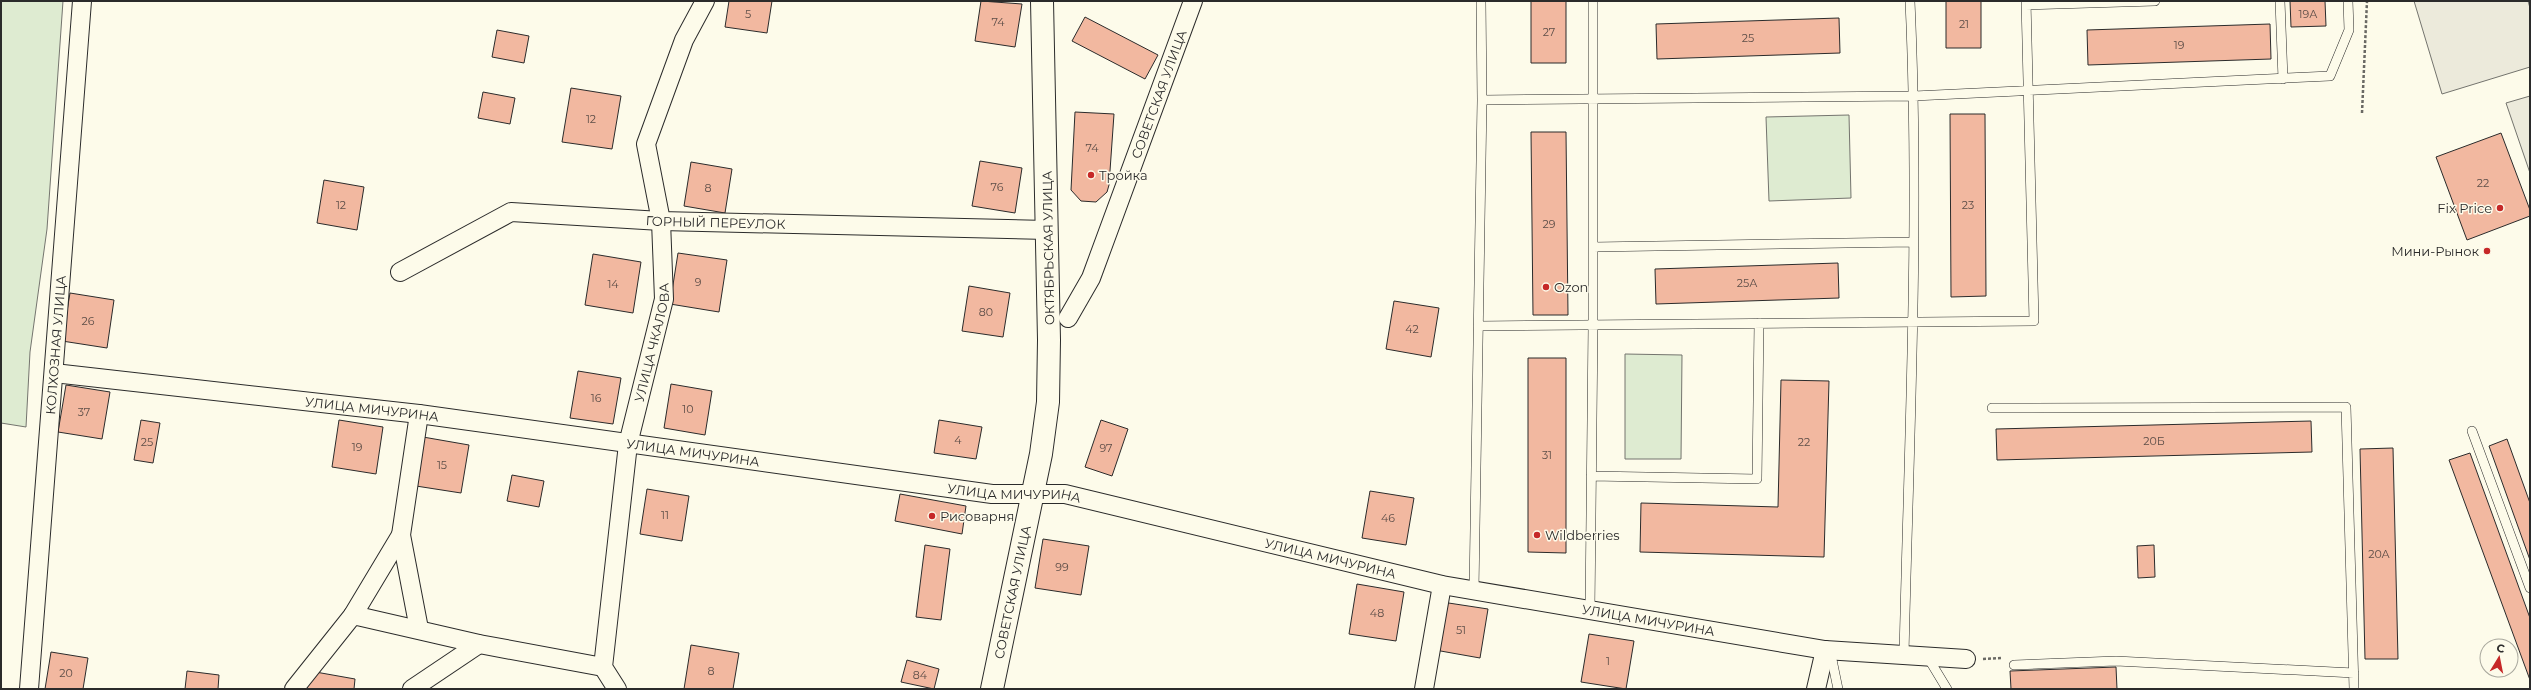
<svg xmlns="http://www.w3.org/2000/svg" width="2531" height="690" viewBox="0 0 2531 690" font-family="Montserrat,sans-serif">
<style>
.green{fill:#deebd1;stroke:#74746e}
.parking{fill:#eceadb;stroke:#74746e}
.building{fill:#f2b8a0;stroke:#2b2b2b}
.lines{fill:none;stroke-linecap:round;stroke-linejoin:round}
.service-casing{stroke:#2b2b2b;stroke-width:10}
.minor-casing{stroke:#2b2b2b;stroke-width:20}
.primary-casing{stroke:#2b2b2b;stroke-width:24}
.path{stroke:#6a6964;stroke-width:2.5;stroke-dasharray:3 2;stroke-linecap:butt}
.service{stroke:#fdfbea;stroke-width:9}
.minor{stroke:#fdfbea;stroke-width:18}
.primary{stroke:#fdfbea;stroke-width:22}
.poi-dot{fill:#c62828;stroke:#fdfbea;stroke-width:1.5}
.labels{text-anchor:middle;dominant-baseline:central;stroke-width:3;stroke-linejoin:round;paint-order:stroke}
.number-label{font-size:11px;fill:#5d4e48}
.street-label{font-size:13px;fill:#2b2b2b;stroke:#fdfbea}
.poi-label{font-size:13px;fill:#2b2b2b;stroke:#fdfbea;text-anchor:start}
</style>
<rect width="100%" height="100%" fill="#fdfbea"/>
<path class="green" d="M 1,1 L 63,1 L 47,229 L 30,352 L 26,427 L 1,423 Z
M 1849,115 L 1851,198 L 1769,201 L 1766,117 Z
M 1625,354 L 1682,355 L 1681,459 L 1625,459 Z"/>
<path class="parking" d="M 2414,1 L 2528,1 L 2530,8 L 2530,67 L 2442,94 Z
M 2530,96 L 2530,173 L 2506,103 Z"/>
<path class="building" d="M 729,1 L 772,1 L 767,33 L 725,27 Z
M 981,1 L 1022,4 L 1015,47 L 975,41 Z
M 1531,1 L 1566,1 L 1566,63 L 1531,63 Z
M 1946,1 L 1981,1 L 1981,48 L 1946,48 Z
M 2290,1 L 2325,1 L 2326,26 L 2291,27 Z
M 1085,17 L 1158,55 L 1145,79 L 1072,41 Z
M 1839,18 L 1840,53 L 1657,59 L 1656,24 Z
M 2270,24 L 2271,59 L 2088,65 L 2087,30 Z
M 497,30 L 529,36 L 524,63 L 492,57 Z
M 571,88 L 621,96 L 612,149 L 562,142 Z
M 483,92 L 515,98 L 510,124 L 478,118 Z
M 1075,112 L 1114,114 L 1109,185 L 1107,192 L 1096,202 L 1081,201 L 1071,190 Z
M 1950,114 L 1985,114 L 1986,296 L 1951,297 Z
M 1531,132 L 1566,132 L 1568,315 L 1533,315 Z
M 2501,133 L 2530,210 L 2530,216 L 2467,240 L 2436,157 Z
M 980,161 L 1022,168 L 1015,213 L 972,206 Z
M 691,162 L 732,169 L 725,213 L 684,206 Z
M 324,180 L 364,187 L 357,230 L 317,223 Z
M 678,253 L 727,260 L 719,312 L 670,304 Z
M 593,254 L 641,262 L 633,313 L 585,305 Z
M 1838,263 L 1839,298 L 1656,304 L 1655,269 Z
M 969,286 L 1010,293 L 1003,337 L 962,331 Z
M 70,293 L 114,300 L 107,348 L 62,341 Z
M 1394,301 L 1439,308 L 1431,357 L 1386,349 Z
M 1528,358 L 1566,358 L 1566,553 L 1528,552 Z
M 578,371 L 621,378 L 613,424 L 570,418 Z
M 1781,380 L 1829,381 L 1824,557 L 1640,552 L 1641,503 L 1778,507 Z
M 671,384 L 712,391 L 705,435 L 664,428 Z
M 66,385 L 110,392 L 102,439 L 58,432 Z
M 141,420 L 160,423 L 153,463 L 134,460 Z
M 339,420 L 383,427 L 376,474 L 332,467 Z
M 939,420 L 982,427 L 976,459 L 934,453 Z
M 1101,420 L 1128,429 L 1112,476 L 1085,467 Z
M 2311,421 L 2312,452 L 1997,460 L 1996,429 Z
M 423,437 L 469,445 L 461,493 L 416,486 Z
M 2507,439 L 2530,503 L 2530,560 L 2489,446 Z
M 2393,448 L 2398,659 L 2365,659 L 2360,449 Z
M 2470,453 L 2530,618 L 2530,680 L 2449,460 Z
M 512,475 L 544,481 L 539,507 L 507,501 Z
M 647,489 L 689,496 L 682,541 L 640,534 Z
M 1370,491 L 1414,498 L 1406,545 L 1362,538 Z
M 900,494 L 966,506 L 962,534 L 895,521 Z
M 1043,539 L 1089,546 L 1081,595 L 1035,588 Z
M 925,545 L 950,549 L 941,620 L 916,617 Z
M 2154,545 L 2155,577 L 2138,578 L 2137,546 Z
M 1357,584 L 1404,592 L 1396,641 L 1349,634 Z
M 1442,602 L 1488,609 L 1480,658 L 1435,650 Z
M 1589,634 L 1634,641 L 1626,689 L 1581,682 Z
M 691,645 L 739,653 L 733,689 L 684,689 Z
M 51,652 L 88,658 L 83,689 L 45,689 Z
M 907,660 L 939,669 L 934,689 L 901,682 Z
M 2116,667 L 2117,689 L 2011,689 L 2010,671 Z
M 187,671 L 219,675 L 218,689 L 185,689 Z
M 310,671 L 355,679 L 354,689 L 307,689 Z"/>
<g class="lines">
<g class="service-casing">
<path id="service" d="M 2280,1 L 2283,79
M 2026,5 L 2155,1
M 1482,100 L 1914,96 L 2330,76 L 2349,30 L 2348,1
M 1593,247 L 1913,242
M 1478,326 L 2034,321 L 2026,1
M 1992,408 L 2346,407 L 2354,689
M 2472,431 L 2530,588
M 1591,476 L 1757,479 L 1759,323
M 1474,590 L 1482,100 L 1481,1
M 1590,610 L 1593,325 L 1593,1
M 1830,650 L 1838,689
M 1904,655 C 1909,437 1920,219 1910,1
M 1927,656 L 1947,689
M 2014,665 L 2116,661 L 2354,673"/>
</g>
<g class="minor-casing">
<g id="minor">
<path id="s1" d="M 400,272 L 511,212 L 661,221 L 1047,230"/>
<path id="s2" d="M 1068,318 L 1091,278 L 1193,1"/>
<path id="s3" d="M 54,373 L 419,414 L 992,494 L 1065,494 L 1442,585 L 1825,650 L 1966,659"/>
<path d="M 353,615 L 401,535"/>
<path d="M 419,629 L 401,535 L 419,414"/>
<path id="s4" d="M 29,689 L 82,1"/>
<path d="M 294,689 L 353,615 L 479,644 L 603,667"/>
<path d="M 412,689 L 479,644"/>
<path id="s5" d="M 617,689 L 603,667 L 628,444 L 664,299 L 661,221 L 646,144 L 684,40 L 705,1"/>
<path d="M 1424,689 L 1442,585"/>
<path d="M 1816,689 L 1825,650"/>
</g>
</g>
<g class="primary-casing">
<g id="primary">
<path id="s6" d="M 992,689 L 1041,454 L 1048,402 L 1049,340 L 1042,1"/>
</g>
</g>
<path class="path" d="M 2362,113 L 2367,1
M 1983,659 L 2002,658"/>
<use href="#service" class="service"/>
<use href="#minor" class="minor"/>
<use href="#primary" class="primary"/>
</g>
<g class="poi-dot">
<circle cx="1091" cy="175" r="4"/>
<circle cx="2500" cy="208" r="4"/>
<circle cx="2487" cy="251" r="4"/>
<circle cx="1546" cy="287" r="4"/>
<circle cx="932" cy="516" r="4"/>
<circle cx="1537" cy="535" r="4"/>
</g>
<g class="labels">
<g class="number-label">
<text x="748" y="14">5</text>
<text x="2308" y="14">19А</text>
<text x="998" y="22">74</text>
<text x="1964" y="24">21</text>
<text x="1549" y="32">27</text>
<text x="1748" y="38">25</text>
<text x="2179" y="45">19</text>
<text x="591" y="119">12</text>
<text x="1092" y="148">74</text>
<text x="2483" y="183">22</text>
<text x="997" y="187">76</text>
<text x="708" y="188">8</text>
<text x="341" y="205">12</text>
<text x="1968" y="205">23</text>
<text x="1549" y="224">29</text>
<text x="698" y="282">9</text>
<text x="1747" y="283">25А</text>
<text x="613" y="284">14</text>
<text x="986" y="312">80</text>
<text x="88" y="321">26</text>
<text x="1412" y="329">42</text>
<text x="596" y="398">16</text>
<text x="688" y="409">10</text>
<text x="84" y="412">37</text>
<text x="958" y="440">4</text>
<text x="2154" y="441">20Б</text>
<text x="147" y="442">25</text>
<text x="1804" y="442">22</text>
<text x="357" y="447">19</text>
<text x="1106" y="448">97</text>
<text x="1547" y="455">31</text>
<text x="442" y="465">15</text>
<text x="665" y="515">11</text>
<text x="1388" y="518">46</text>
<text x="2379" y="554">20А</text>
<text x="1062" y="567">99</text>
<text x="1377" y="613">48</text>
<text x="1461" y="630">51</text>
<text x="1608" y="661">1</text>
<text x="711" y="671">8</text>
<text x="66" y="673">20</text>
<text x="920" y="675">84</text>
</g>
<g class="street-label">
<text stroke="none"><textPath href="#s2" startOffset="242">СОВЕТСКАЯ УЛИЦА</textPath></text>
<text stroke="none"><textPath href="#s1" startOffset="331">ГОРНЫЙ ПЕРЕУЛОК</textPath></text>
<text transform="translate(1048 248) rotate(-91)">ОКТЯБРЬСКАЯ УЛИЦА</text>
<text stroke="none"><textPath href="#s5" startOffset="355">УЛИЦА ЧКАЛОВА</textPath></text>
<text stroke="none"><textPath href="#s4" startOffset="345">КОЛХОЗНАЯ УЛИЦА</textPath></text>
<text stroke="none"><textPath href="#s3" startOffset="320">УЛИЦА МИЧУРИНА</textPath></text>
<text stroke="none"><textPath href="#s3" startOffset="644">УЛИЦА МИЧУРИНА</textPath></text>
<text stroke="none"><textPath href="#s3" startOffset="968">УЛИЦА МИЧУРИНА</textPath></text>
<text stroke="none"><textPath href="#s3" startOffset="1292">УЛИЦА МИЧУРИНА</textPath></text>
<text stroke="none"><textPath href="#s6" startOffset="99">СОВЕТСКАЯ УЛИЦА</textPath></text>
<text stroke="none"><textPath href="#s3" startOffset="1616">УЛИЦА МИЧУРИНА</textPath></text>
</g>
<g class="poi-label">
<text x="1099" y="175">Тройка</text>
<text x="2492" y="208" text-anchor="end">Fix Price</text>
<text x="2479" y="251" text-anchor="end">Мини-Рынок</text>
<text x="1554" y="287">Ozon</text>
<text x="940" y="516">Рисоварня</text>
<text x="1545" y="535">Wildberries</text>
</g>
</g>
<rect width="2531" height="690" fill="none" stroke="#2b2b2b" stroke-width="4"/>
<g transform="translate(2499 658) rotate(10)"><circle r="19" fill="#fdfbea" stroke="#a9a89e"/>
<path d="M0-3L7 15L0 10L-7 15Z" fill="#c62828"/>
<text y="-6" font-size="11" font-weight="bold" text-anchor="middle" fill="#2b2b2b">С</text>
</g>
</svg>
